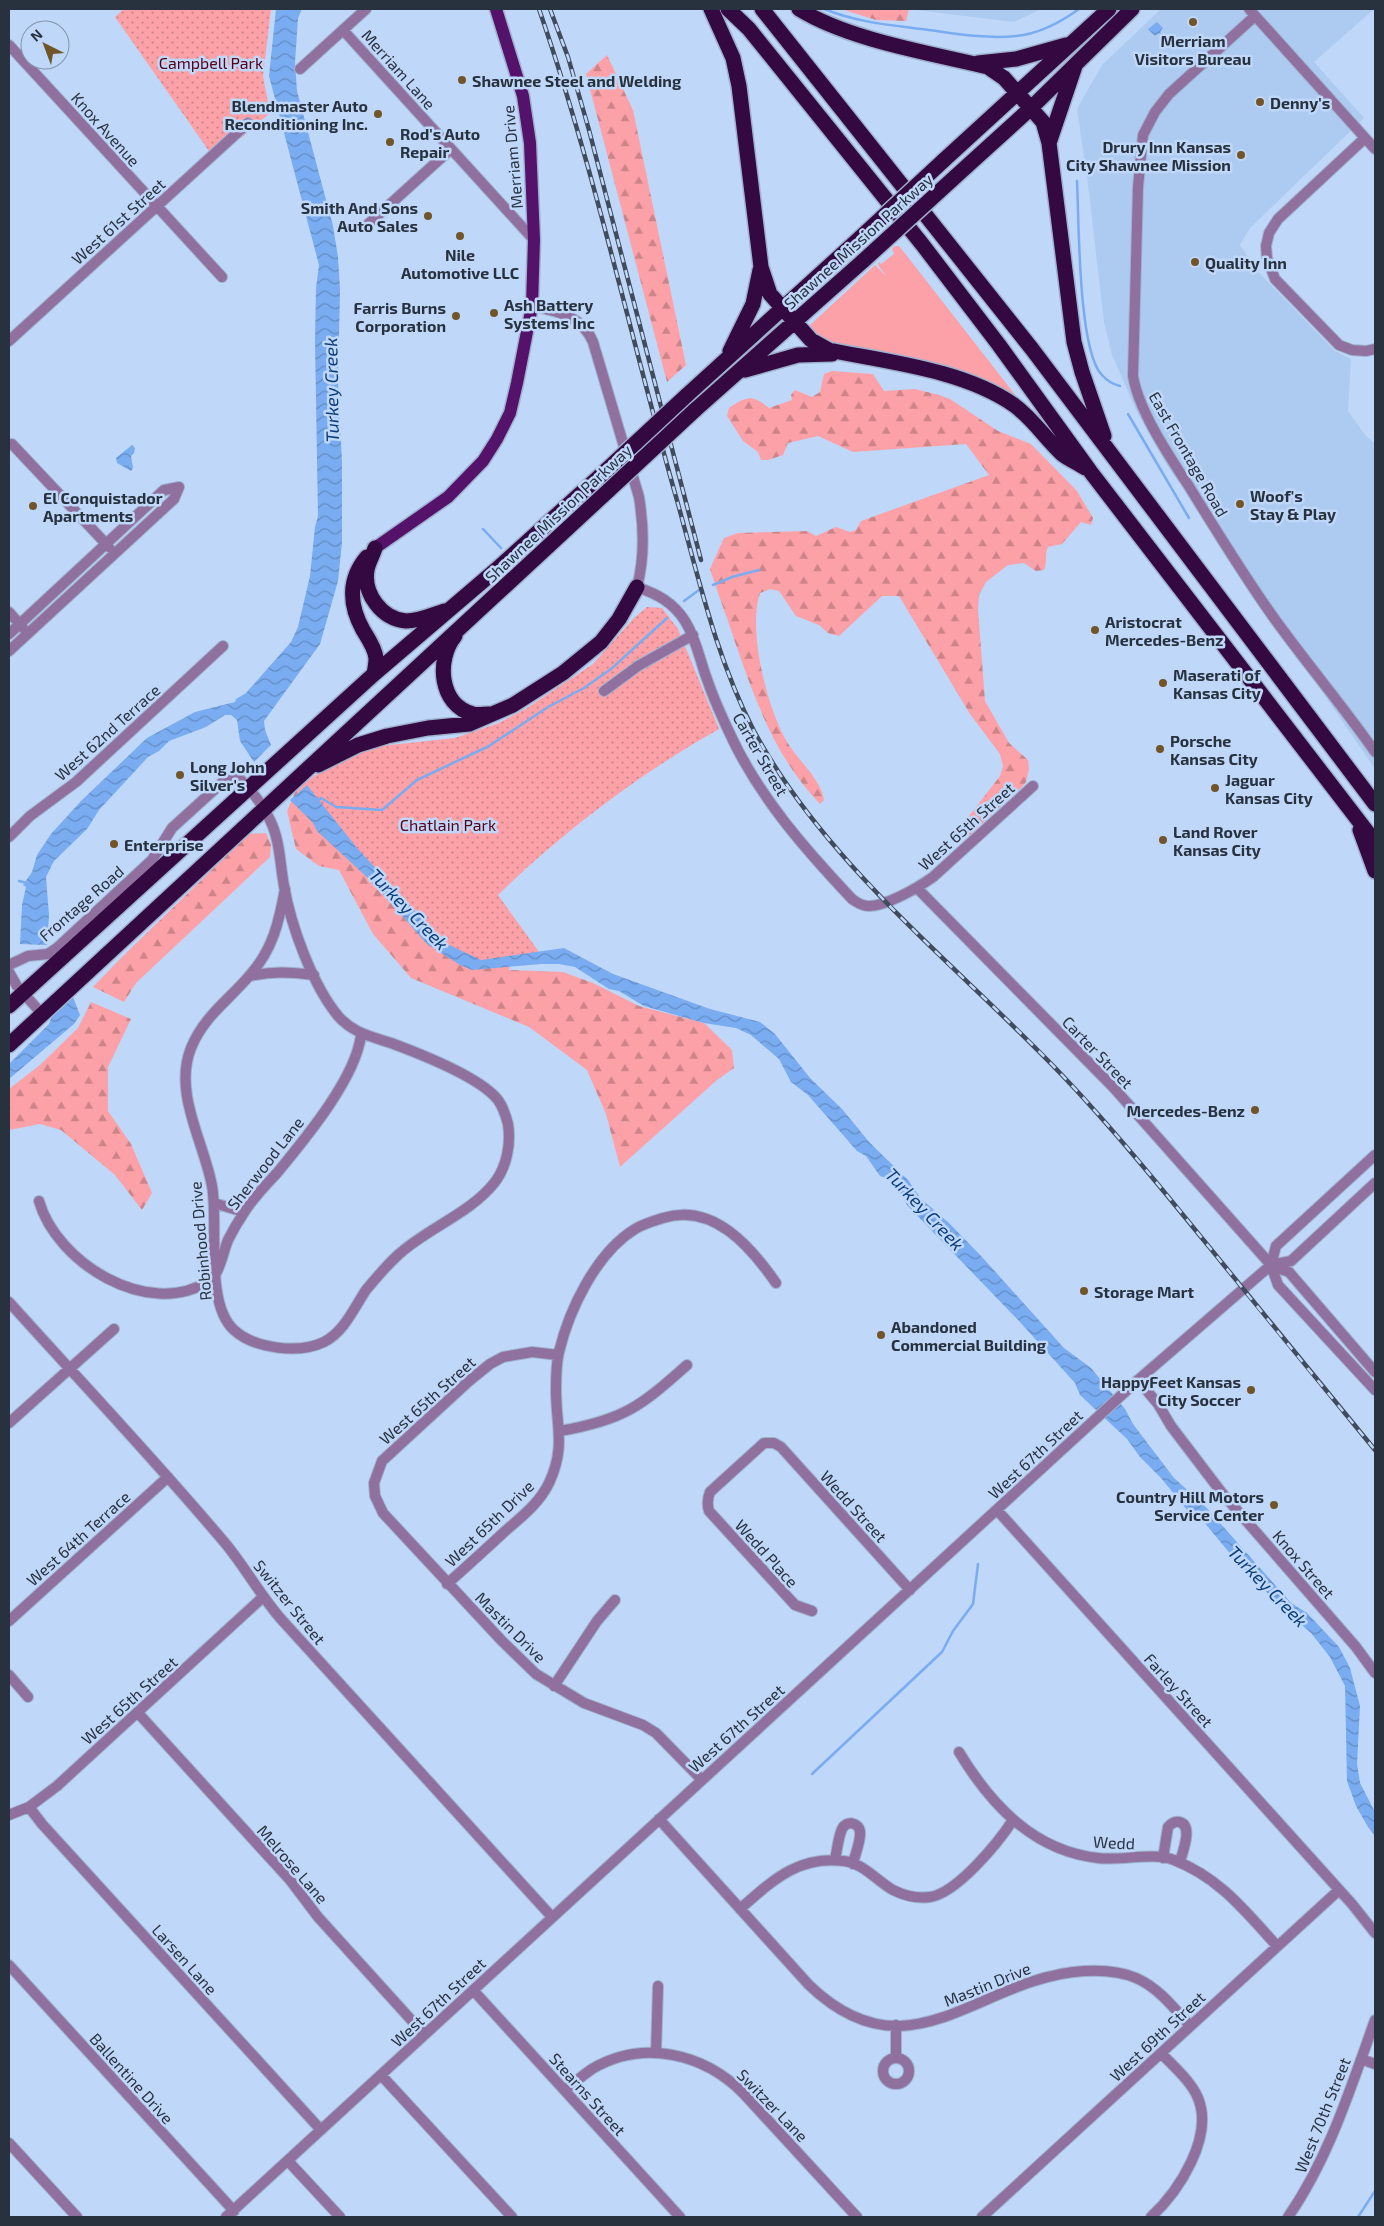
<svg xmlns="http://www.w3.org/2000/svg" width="1384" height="2226" viewBox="0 0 1384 2226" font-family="'Exo 2',sans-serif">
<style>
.built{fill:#adcaf0}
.grass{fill:#fca1a7}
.forest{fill:url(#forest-firs)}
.park{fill:url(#park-dots)}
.water{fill:url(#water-waves)}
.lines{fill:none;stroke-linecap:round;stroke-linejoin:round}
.stream{stroke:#79acf1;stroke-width:2.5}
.minor-casing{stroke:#9eb2cf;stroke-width:12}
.major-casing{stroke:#9eb2cf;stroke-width:15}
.highway-casing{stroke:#9eb2cf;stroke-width:18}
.minor{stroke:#90709e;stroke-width:10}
.major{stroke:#55126b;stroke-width:12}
.highway{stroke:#340942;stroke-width:15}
.rail-casing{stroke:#404b5b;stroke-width:4.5}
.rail{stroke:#bfd7f8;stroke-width:2.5;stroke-dasharray:8;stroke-linecap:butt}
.highway-bridge-casing{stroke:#9eb2cf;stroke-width:18;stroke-linecap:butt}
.highway-bridge{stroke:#340942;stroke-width:15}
.poi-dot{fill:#715428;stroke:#bfd7f8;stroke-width:2}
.labels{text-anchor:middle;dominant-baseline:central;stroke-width:5;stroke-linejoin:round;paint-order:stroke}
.poi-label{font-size:16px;font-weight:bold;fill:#28313e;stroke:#bfd7f8;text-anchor:start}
.park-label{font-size:16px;fill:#570117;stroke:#bfd7f8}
.street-label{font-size:16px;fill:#28313e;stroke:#bfd7f8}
.water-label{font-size:18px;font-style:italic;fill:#0a3e7a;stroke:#bfd7f8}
</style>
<defs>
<pattern id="forest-firs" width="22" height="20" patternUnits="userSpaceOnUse" patternTransform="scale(1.25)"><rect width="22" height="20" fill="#fca1a7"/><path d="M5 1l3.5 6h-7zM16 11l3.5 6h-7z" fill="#cc8489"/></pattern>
<pattern id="park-dots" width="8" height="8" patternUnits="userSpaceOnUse" patternTransform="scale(1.25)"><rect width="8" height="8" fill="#fca1a7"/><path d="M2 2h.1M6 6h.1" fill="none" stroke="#cc8489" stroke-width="1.8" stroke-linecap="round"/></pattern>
<pattern id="water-waves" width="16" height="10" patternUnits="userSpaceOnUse" patternTransform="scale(1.25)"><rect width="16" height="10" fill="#79acf1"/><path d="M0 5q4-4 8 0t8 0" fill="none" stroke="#638dc5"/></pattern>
</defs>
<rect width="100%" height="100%" fill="#bfd7f8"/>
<path class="built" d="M 908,9 L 1041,9 L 1014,22 Z
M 1161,9 L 1374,9 L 1314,62 L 1364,118 L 1250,228 L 1240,245 L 1259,273 L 1335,351 L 1351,359 L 1348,411 L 1365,435 L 1375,444 L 1375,769 L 1165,462 L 1137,412 L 1112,355 L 1104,322 L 1089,192 L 1077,109 L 1102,65 Z"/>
<path class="grass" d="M 895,246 L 899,246 L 907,256 L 1020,401 L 821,342 L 809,326 L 875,265 L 887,277 L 878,265 L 879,262 L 881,264 L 894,254 L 892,249 Z"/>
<path class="forest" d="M 841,9 L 909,9 L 906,21 L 876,20 Z
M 607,55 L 633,110 L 686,365 L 667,382 L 586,74 Z
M 832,371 L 873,374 L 884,391 L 915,389 L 939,395 L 950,399 L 998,431 L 1031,444 L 1077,491 L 1093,518 L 1091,525 L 1081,522 L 1062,544 L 1048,547 C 1044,555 1048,561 1044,570 L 1036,571 L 1024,563 L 1008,565 L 986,582 L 979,595 L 978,609 L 985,701 L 1009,743 L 1028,760 L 1029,769 L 1026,782 L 1020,789 L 1007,796 L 1003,804 L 969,836 L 955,834 L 1000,776 L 1003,766 L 1000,754 L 970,714 L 899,596 L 882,596 L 839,636 L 828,633 L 819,625 L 796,616 L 779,591 L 770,589 L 760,593 C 747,630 768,713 789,745 C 800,762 821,780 824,800 L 820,804 C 775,757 756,702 735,642 C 727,617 718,594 710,569 L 724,538 L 738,533 L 807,531 L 816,536 L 836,527 L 850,532 L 856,530 L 861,521 L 989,475 L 966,444 L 853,452 L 818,436 L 788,443 L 783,455 L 768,460 L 761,460 L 758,452 L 743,441 L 727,416 L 729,408 C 747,396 752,394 769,408 L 792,400 L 791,395 L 795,390 L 812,397 L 820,392 L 824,374 Z
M 297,788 L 422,793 L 518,940 L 509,970 L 563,972 L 593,983 L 639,1006 L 704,1023 L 732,1050 L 734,1068 L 717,1080 L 620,1167 L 606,1114 L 587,1070 L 529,1027 L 411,978 L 373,934 L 339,870 L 319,866 L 296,849 L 287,811 Z
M 266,833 L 271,845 L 270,857 L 136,983 L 124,1002 L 93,987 L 122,957 L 249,834 Z
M 91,1002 L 131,1019 L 108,1067 L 108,1111 L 131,1144 L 152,1193 L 142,1210 L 115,1175 L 61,1130 L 40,1124 L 9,1130 L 9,1089 L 40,1065 L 78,1028 Z"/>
<path class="park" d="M 124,9 L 271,9 L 263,76 L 270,113 L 241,138 L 225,136 L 209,151 L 115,17 Z
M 647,607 L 662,608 L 678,629 L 719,729 C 642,772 561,833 498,895 L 539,952 L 481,960 L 445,943 L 297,788 L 332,764 L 372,747 L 455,738 L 499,723 L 527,708 L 593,664 L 634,618 Z"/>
<path class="water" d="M 276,9 L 302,9 L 298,18 L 295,63 L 297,91 L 333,226 L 338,257 L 340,290 L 338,383 L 342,462 L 342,542 L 338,581 L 320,644 L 264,721 L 265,730 L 271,745 L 254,762 L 240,741 L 237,720 L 231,715 L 225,715 L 206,727 L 169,741 L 159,751 L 148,757 L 99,810 L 87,829 L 54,861 L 46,877 L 49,915 L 47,945 L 20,944 L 22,905 L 26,887 L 23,885 L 32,872 L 37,855 L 51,834 L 81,801 L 147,738 L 195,712 L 235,702 L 236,699 L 246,693 L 291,642 L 298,627 L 310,576 L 315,527 L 318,516 L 315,341 L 316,288 L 319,265 L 269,76 Z
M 1157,22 L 1163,28 L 1160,32 L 1163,37 L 1172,42 L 1169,45 L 1165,42 L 1165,40 L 1159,33 L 1155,36 L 1148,29 Z
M 132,445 L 135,448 L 134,453 L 131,456 L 133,468 L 131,471 L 117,463 L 116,458 Z
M 307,785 L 357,848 L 445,943 L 481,960 L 564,948 L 613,974 L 710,1009 L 760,1022 L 775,1034 L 810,1078 L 842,1109 L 870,1143 L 908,1180 L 921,1199 L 949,1223 L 982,1257 L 1064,1348 L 1091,1368 L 1125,1409 L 1133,1424 L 1174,1478 L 1204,1505 L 1291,1603 L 1307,1613 L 1339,1647 L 1350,1668 L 1360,1706 L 1357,1764 L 1360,1783 L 1375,1812 L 1375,1836 L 1368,1827 L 1356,1806 L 1347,1781 L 1345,1686 L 1330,1657 L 1311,1633 L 1280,1606 L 1237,1562 L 1199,1516 L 1188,1511 L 1161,1478 L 1140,1457 L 1127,1439 L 1080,1395 L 1075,1383 L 1019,1321 L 907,1205 L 899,1190 L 889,1179 L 880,1176 L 866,1156 L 857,1151 L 808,1095 L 791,1082 L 779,1059 L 751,1035 L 736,1028 L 704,1023 L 644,1006 L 619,991 L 609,989 L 575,967 L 559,964 L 541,964 L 472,970 L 460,965 L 427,944 L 370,880 L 317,831 L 313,823 L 290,800 Z
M 73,997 L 80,1015 L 74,1024 L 9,1079 L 9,1064 L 49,1024 L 52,1016 Z"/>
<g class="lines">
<path class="stream" d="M 824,9 C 859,23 891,25 929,30 C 958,34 986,39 1016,36 C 1038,34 1061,22 1079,9
M 1077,181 C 1079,220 1078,347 1101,374 C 1106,380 1112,384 1120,386
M 1128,414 L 1189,518
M 483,529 L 501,548
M 713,585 L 732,577 L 759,570
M 684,601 L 699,590
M 318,801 L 321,798 L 336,807 L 382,810 L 417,780 L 489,746 L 548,707 L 584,688 L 611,669 L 667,618
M 19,881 L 27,883
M 812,1774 L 942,1652 L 953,1631 L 973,1604 L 978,1564
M 1358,2217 L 1375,2191"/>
<g class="minor-casing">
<path id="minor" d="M 1249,9 L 1375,149
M 1255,16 L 1169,94 L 1155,112 L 1143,135 L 1138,187 L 1133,376 C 1139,412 1170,457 1190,488 C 1217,532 1244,576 1274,618 C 1307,664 1343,706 1375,752
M 343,30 L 534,240
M 9,45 L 222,277
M 300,69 L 366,9
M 1365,138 L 1278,219 L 1269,233 L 1266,246 L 1267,258 L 1275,279 L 1339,345 L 1352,350 L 1366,351 L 1375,349
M 366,226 L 451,149
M 532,306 C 558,311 582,316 593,342 L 639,497 C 644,528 645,557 637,587 C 657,594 673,602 685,621 C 697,640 700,662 708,682 C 714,700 722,717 730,734 C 759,797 805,849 852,899 C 855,901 859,904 863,905 C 879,911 919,887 933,877 L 1033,786
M 9,341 L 248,123
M 12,444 L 109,547
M 9,612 L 23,628
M 9,634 L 164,490 L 179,487
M 9,651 L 174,499 L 179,487
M 604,691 L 638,666 L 693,635
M 9,837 L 30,816 L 76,782 L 223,646
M 917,888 L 1113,1087 L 1271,1265 L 1278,1285 L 1375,1390
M 9,965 L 28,956 L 48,954 L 57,948 L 152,860 L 172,828 L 226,779 L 238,777 C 249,788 263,805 270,820 C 280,840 280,864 284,886 C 291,926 312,984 338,1016 C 353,1033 370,1036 391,1043 C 418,1053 480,1077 498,1100 C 503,1107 506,1116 508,1124 C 511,1144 507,1166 495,1182 C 470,1214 427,1228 398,1255 C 386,1266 376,1278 366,1290 C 354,1308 344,1332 324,1342 C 299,1354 255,1349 234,1330 C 204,1303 219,1223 212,1186 C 204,1142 173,1093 191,1048 C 204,1016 229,1000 250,975 C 273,949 279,922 285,889
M 9,972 L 17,986 L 42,1014
M 250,976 C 272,971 291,972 314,975
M 39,1201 C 56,1262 148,1320 209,1281 C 220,1274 223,1252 228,1240 C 233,1230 239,1220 245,1211 C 254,1197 266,1185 277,1173 C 305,1139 356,1078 361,1035
M 214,1203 L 244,1212
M 1271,1265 L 1276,1246 L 1375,1155
M 1272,1266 L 1289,1272 L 1375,1372
M 9,1302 C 81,1382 155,1460 225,1543 C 245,1567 260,1595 281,1619 L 552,1917
M 558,1355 L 532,1352 L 503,1357 L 490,1364 L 469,1381 L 382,1461 L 374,1483 L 375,1496 L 383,1513 L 502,1641 L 536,1674 L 584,1703 L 643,1725 L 656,1733 L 702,1780
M 1138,1380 L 1158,1404 L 1171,1426 L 1222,1493 L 1356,1647 L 1375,1673
M 9,1423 L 114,1329
M 560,1431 C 623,1420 640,1407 687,1365
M 997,1510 L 1352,1904 L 1375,1933
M 447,1584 C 466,1567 485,1550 503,1533 C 520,1518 539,1504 549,1483 C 566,1447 556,1426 556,1390 C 556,1378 556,1364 559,1352 C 569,1310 596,1253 635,1229 C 643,1224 653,1221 663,1218 C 713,1202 751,1247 776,1283
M 812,1611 L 795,1605 L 709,1511 C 707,1504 707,1499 710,1492 L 764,1443 L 774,1443 L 781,1447 L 910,1590
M 9,1621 L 168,1477
M 9,1675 L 28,1697
M 554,1686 L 597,1621 L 615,1600
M 138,1713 L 290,1880 L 318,1917 L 424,2034
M 959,1752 C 991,1805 1034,1851 1098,1858 C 1121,1861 1153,1852 1174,1860 C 1220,1878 1245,1911 1277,1946
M 29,1807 L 42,1824 L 321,2130
M 9,1815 L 29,1807 L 57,1786 L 263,1597
M 659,1819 L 809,1985 C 910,2082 979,1977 1084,1971 C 1102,1970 1120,1971 1136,1978 C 1159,1988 1174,2008 1190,2026
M 1163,1858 L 1168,1827 C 1171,1824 1174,1821 1179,1822 C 1194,1825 1182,1853 1180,1862
M 835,1860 C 837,1851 838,1838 842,1829 C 846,1820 859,1822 860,1832 C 861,1841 855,1854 853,1864
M 740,1909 C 772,1881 798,1855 844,1861 C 863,1863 877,1881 893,1890 C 905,1896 916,1899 930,1897 C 957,1893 998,1843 1013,1820
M 9,1965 L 234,2211
M 473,1990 L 680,2217
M 896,2025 L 896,2058
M 656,2053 L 658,1986
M883 2071a13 13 0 1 1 26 0a13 13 0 1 1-26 0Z
M 1361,2059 L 1375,2064
M 381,2075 L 512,2217
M 565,2090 C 574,2083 583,2075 592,2069 C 643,2039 704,2053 744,2094 L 857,2217
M 9,2143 L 77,2217
M 288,2161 L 340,2217
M 226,2217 L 1138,1380 L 1271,1265 L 1291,1261 L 1375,1183
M 982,2217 L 1339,1890
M 1151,2217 C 1179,2191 1214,2137 1198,2098 C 1191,2081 1173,2066 1161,2053
M 1288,2217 C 1329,2158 1351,2087 1375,2020"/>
</g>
<g class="major-casing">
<path id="major" d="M 375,548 L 448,497 L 483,461 L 497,439 L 510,413 L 517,383 L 532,306 L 534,240 L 530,143 L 523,96 L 496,9"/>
</g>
<g class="highway-casing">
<path id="highway" d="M 711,9 L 733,58 L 739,86 L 761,267 L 770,294 L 811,340 L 829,350 C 888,362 964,370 1014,405 C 1033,419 1045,438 1062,454 C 1068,459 1078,463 1085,468
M 728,9 L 749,29 L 922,244 L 999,345 L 1090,471 L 1375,842
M 762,9 L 1032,349 L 1375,804
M 799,9 C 849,40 930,53 988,67 L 1004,78 L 1043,122 L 1049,143 L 1074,342 L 1082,372 L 1104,436
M 978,63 L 1016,59 L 1066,45
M 1049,143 L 1075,66
M 943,161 L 1109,9
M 955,177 L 1031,108 L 1132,9
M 730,351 L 753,304 L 760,270
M 745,370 L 798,355 L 832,354
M 686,396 L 861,237
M 695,410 L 863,261
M 375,548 C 373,555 368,563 367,570 C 363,594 382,619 406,621 C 419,621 432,615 444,611
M 367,557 C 348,579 349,605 363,630 C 368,638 375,648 376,658 C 376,663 375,669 374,674
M 455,636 C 436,659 439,705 473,714 C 478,715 484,714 489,714
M 318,765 L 358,745 L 387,736 L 428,728 L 469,724 L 513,705 L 563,673 L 601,642 L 619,619 L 637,587
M 1360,830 L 1375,871
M 9,1006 L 374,674 L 497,569 L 600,476
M 9,1045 L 609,490"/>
</g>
<use href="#minor" class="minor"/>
<use href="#major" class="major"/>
<use href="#highway" class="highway"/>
<g class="rail-casing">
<path id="rail" d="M 539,9 C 595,171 631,339 678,504 C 699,580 717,660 754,731 C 826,865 958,966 1062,1075 C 1119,1135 1171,1200 1223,1264 C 1273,1326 1324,1388 1375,1450
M 550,9 L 568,57 L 589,130 L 701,560"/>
</g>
<use href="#rail" class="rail"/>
<g class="highway-bridge-casing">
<path id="highway-bridge" d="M 861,237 L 943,161
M 863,261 L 955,177
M 600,476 L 686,396
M 609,490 L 695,410"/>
</g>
<use href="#highway-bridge" class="highway-bridge"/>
</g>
<g class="poi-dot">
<circle cx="1193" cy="22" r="5"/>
<circle cx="462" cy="80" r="5"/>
<circle cx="1260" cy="102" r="5"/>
<circle cx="378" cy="114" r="5"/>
<circle cx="390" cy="142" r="5"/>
<circle cx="1241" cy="155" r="5"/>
<circle cx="428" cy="216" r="5"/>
<circle cx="460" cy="236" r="5"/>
<circle cx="1195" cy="262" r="5"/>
<circle cx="494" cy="313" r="5"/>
<circle cx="456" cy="316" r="5"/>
<circle cx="1240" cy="504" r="5"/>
<circle cx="33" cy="506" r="5"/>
<circle cx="1095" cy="630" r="5"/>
<circle cx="1163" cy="683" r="5"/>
<circle cx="1160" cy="749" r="5"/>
<circle cx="180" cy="775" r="5"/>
<circle cx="1215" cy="788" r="5"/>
<circle cx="1163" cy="840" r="5"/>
<circle cx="114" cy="844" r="5"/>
<circle cx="1255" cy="1110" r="5"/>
<circle cx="1084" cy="1291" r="5"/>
<circle cx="881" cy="1335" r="5"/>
<circle cx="1251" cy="1390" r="5"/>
<circle cx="1274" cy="1505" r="5"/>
</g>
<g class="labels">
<g class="poi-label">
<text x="1193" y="40" text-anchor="middle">Merriam<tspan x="1193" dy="18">Visitors Bureau</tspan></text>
<text x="472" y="80">Shawnee Steel and Welding</text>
<text x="1270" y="102">Denny's</text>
<text x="368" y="105" text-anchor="end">Blendmaster Auto<tspan x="368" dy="18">Reconditioning Inc.</tspan></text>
<text x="400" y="133">Rod's Auto<tspan x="400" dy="18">Repair</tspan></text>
<text x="1231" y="146" text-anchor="end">Drury Inn Kansas<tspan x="1231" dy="18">City Shawnee Mission</tspan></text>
<text x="418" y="207" text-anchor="end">Smith And Sons<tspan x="418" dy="18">Auto Sales</tspan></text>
<text x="460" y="254" text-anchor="middle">Nile<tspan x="460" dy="18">Automotive LLC</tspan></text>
<text x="1205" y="262">Quality Inn</text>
<text x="504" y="304">Ash Battery<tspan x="504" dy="18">Systems Inc</tspan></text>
<text x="446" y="307" text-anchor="end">Farris Burns<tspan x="446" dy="18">Corporation</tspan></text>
<text x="1250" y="495">Woof's<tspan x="1250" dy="18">Stay &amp; Play</tspan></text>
<text x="43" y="497">El Conquistador<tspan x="43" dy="18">Apartments</tspan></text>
<text x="1105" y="621">Aristocrat<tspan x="1105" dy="18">Mercedes-Benz</tspan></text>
<text x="1173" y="674">Maserati of<tspan x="1173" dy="18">Kansas City</tspan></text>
<text x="1170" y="740">Porsche<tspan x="1170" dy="18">Kansas City</tspan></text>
<text x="190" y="766">Long John<tspan x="190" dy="18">Silver's</tspan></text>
<text x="1225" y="779">Jaguar<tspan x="1225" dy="18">Kansas City</tspan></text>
<text x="1173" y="831">Land Rover<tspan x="1173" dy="18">Kansas City</tspan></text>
<text x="124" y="844">Enterprise</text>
<text x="1245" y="1110" text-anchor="end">Mercedes-Benz</text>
<text x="1094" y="1291">Storage Mart</text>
<text x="891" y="1326">Abandoned<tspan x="891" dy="18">Commercial Building</tspan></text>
<text x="1241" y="1381" text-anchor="end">HappyFeet Kansas<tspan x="1241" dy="18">City Soccer</tspan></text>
<text x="1264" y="1496" text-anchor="end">Country Hill Motors<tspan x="1264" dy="18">Service Center</tspan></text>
</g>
<g class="park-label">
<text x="211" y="62">Campbell Park</text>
<text x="448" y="824">Chatlain Park</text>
</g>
<g class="street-label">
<text transform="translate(399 69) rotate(48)">Merriam Lane</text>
<text transform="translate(106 129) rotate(48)">Knox Avenue</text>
<text transform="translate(512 157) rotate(-95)">Merriam Drive</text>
<text transform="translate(118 221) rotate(-42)">West 61st Street</text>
<text transform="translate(858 241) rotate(-42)">Shawnee Mission Parkway</text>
<text transform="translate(1189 454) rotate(60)">East Frontage Road</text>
<text transform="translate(558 513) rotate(-43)">Shawnee Mission Parkway</text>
<text transform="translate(107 732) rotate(-42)">West 62nd Terrace</text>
<text transform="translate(761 754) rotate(60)">Carter Street</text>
<text transform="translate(966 826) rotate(-42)">West 65th Street</text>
<text transform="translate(81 903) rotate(-41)">Frontage Road</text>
<text transform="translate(1098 1052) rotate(46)">Carter Street</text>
<text transform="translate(265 1163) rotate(-52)">Sherwood Lane</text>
<text transform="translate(200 1241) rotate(-95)">Robinhood Drive</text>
<text transform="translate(427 1400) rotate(-42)">West 65th Street</text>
<text transform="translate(1035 1454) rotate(-43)">West 67th Street</text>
<text transform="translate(854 1506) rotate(48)">Wedd Street</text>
<text transform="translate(489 1523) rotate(-44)">West 65th Drive</text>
<text transform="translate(78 1538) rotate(-42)">West 64th Terrace</text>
<text transform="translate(767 1553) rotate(48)">Wedd Place</text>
<text transform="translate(1304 1564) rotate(49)">Knox Street</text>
<text transform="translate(290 1602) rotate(51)">Switzer Street</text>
<text transform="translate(511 1627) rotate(45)">Mastin Drive</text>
<text transform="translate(1179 1690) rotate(48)">Farley Street</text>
<text transform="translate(129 1700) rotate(-42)">West 65th Street</text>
<text transform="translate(736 1728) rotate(-42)">West 67th Street</text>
<text transform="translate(1114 1842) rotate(3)">Wedd</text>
<text transform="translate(293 1864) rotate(49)">Melrose Lane</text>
<text transform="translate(185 1959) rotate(48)">Larsen Lane</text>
<text transform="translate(987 1984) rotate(-22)">Mastin Drive</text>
<text transform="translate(438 2002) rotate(-43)">West 67th Street</text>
<text transform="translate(1157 2036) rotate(-43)">West 69th Street</text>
<text transform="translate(132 2078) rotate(48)">Ballentine Drive</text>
<text transform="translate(588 2094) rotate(48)">Stearns Street</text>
<text transform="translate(773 2105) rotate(46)">Switzer Lane</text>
<text transform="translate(1322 2115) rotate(-68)">West 70th Street</text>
</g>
<g class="water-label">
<text transform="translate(331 390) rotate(-91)">Turkey Creek</text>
<text transform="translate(409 909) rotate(46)">Turkey Creek</text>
<text transform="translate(925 1209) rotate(47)">Turkey Creek</text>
<text transform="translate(1268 1586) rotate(46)">Turkey Creek</text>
</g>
</g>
<rect width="1384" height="2226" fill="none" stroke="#28313e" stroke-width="20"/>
<g transform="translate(45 45) rotate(318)"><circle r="24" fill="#bfd7f8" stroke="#8395ae"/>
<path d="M0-4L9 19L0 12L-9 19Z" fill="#715428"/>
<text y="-8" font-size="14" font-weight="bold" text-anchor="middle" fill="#28313e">N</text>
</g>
</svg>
